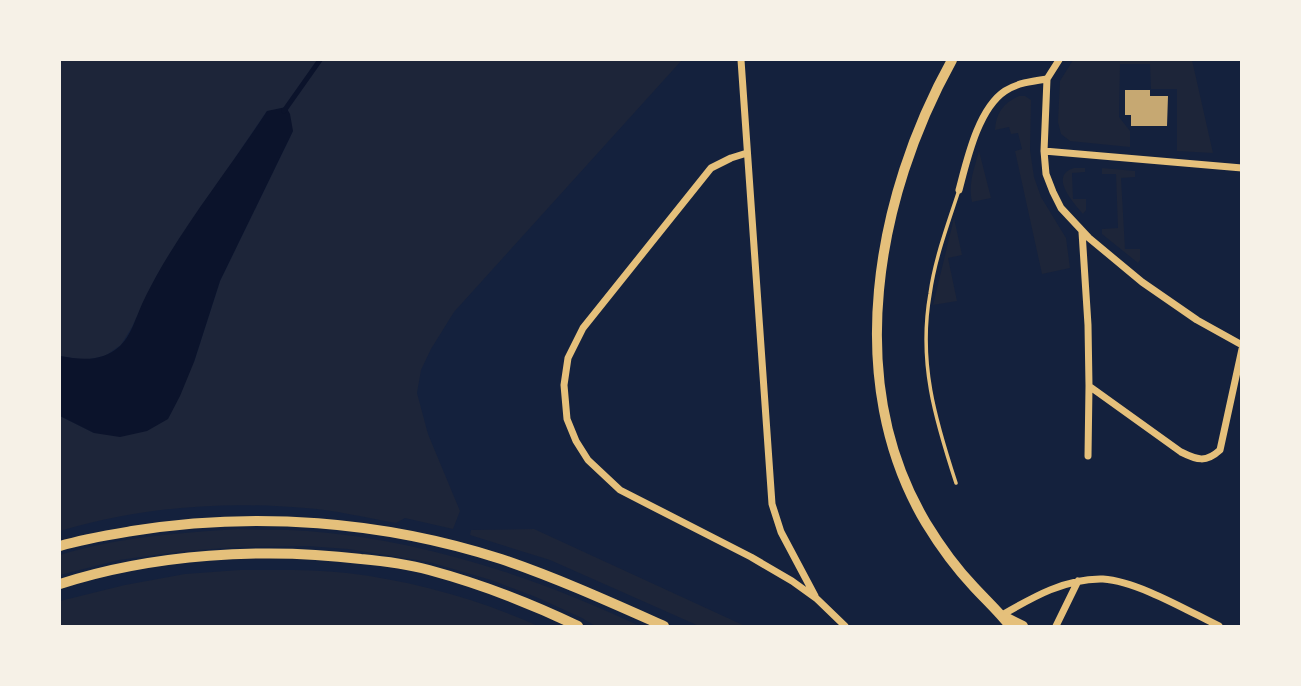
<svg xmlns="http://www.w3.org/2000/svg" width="1301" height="686" viewBox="0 0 1301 686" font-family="'Space Grotesk',sans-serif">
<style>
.green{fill:#1d2539}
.water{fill:#0b132b}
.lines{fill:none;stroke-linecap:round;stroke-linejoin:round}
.stream{stroke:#0b132b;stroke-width:5}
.building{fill:#c6a872}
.service{stroke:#e5c07b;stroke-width:3.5}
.minor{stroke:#e5c07b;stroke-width:7}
.tertiary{stroke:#e5c07b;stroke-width:10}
</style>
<rect width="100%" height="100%" fill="#14213d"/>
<path class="green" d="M 60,60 L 682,60 L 454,312 L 431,349 L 421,370 L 417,393 L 428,434 L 460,511 L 453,529 L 405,518 L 396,523 C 366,518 336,510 305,508 C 223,501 139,507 60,531 L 60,416 L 94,433 L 194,362 L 220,281 L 293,131 L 267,111 L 171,252 L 156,277 L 132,327 L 121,345 L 105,356 L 85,360 L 60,356 Z
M 1073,60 L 1192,60 L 1213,153 L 1177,151 L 1177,89 L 1151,89 L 1150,64 L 1120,64 L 1119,117 L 1130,131 L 1130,147 L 1070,141 L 1061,134 L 1058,122 L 1060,81 Z
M 1019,96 L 1025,96 L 1031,100 L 1030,150 L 1034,177 L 1041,197 L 1066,238 L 1070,268 L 1042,274 L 1015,151 L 1022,149 L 1018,133 L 1011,134 L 1009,127 L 995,130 C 996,113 1003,103 1019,96 Z
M 979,151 L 991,198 L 972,202 C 968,184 974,169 979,151 Z
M 1074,168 L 1085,168 L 1085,172 L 1072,173 L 1073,199 L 1086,199 L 1086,210 L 1083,214 C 1074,203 1048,176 1074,168 Z
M 1102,168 L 1135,171 L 1135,177 L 1121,178 L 1125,249 L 1140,249 L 1140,260 L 1138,263 L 1102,234 L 1102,229 L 1118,228 L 1116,174 L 1102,174 Z
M 954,218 L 962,255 L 948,258 L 957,301 L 933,305 Z
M 238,529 C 261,530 285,529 308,531 C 423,540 536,577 640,626 L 595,626 L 582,618 L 536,597 L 491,580 L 429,562 L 348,549 L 307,546 L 238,547 L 185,551 L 119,560 L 60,575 L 60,555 C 117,537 179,533 238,529 Z
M 534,529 L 745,626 L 699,626 L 550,560 L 470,535 L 471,530 Z
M 240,570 C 276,570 312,569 347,573 C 413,581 478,599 538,626 L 60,626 L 60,601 L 125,585 L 185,574 Z"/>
<path class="water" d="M 286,107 L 290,114 L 293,131 L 220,281 L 194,362 L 180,396 L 168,419 L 147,431 L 120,437 L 94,433 L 60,416 L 60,356 C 81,360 103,362 120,346 C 131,336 136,317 142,304 C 148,291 155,278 162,266 C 194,212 233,163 267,111 Z"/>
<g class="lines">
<path class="stream" d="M 284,111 L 320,60"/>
</g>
<path class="building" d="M 1125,90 L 1150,90 L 1150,96 L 1168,96 L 1167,126 L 1131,126 L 1131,115 L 1125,115 Z"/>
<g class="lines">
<path class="service" d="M 956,483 C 935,419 918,362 930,294 C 935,258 948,224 959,190"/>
<path class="minor" d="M 741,60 L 772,504 L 781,532 L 815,596
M 1059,60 L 1047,79 L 1044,151 L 1046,174 L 1053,192 L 1061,208 L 1089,238 L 1142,282 L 1197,320 L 1242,345
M 1044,151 L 1242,168
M 747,153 L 731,158 L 711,168 L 583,328 L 568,358 L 564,385 L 567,419 L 576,441 L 588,460 L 620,490 L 751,557 L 792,581 L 817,599 L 845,626
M 959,190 C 967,160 978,109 1005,91 C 1017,83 1033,81 1047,79
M 1082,232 L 1088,325 L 1089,386 L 1181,452 C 1197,460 1206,463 1220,450 L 1242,349
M 1088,456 L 1089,386
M 1002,615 C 1033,597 1066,578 1103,579 C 1137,581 1188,611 1219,626
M 1056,626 L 1078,581"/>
<path class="tertiary" d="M 952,60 C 876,197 842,382 926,523 C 940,546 956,568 974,587 C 986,600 999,612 1010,626
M 60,546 C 83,539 108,535 132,531 C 254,511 383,521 501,559 C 557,578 610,602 664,626
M 60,584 C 153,554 264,547 361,559 C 383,561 407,564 429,570 C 481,584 530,603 578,626
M 1005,617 L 1023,626"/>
</g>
<rect width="1301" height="686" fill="none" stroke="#f6f1e7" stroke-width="122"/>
</svg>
